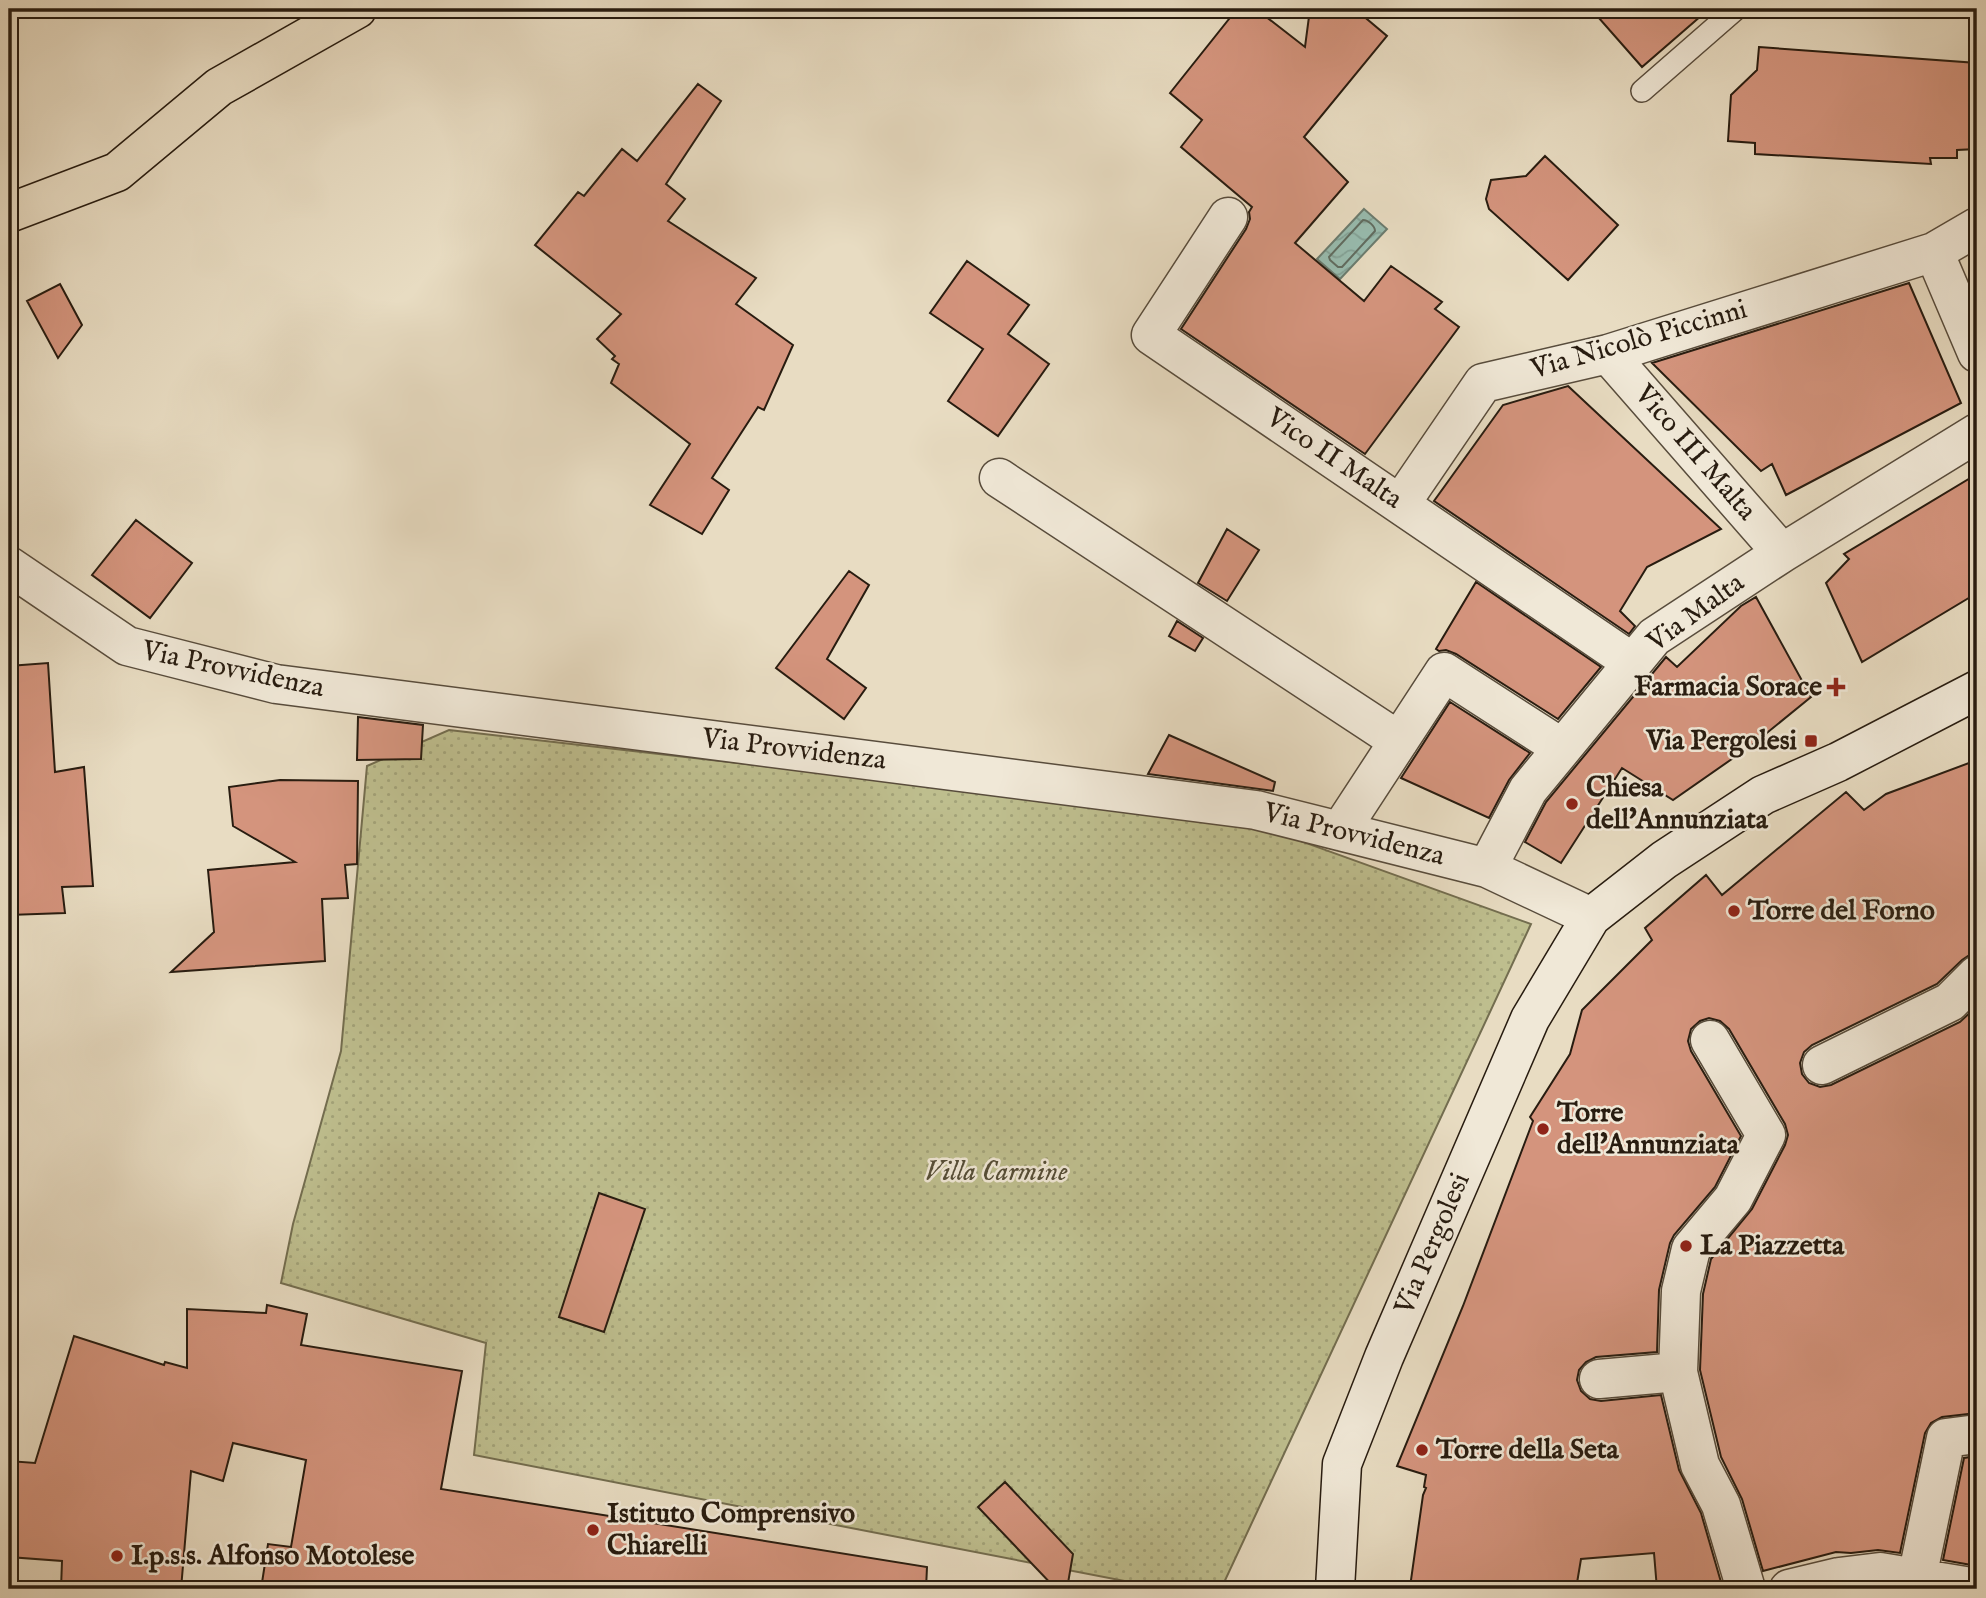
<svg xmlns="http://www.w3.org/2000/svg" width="1986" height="1598" viewBox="0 0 1986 1598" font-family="'IM FELL English',serif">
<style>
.park{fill:url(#park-dots);stroke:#736d4f;stroke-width:2}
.water{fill:url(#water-waves);stroke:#6b7c6f;stroke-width:2}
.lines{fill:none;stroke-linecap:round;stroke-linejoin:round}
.shore{stroke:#606c60;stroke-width:2}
.building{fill:#d4947d;stroke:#281c10;stroke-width:2}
.lane-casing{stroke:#584c3c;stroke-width:24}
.street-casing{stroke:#584c3c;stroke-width:41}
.secondary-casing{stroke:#281c10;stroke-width:41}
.primary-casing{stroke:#281c10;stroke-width:41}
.lane{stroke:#f0e8d7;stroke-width:21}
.street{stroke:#f0e8d7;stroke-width:38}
.secondary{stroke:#f0e8d7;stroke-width:38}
.primary{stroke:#e8dcc2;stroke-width:38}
.poi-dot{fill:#8f2418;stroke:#f0e8d7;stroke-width:2.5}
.labels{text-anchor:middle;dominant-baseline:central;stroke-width:5;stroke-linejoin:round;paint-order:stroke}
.street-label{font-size:28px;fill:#281c10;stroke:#f0e8d7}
.poi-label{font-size:28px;font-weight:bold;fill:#281c10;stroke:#f0e8d7;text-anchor:start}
.park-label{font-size:28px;font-style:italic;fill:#554d36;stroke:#f0e8d7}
</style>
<defs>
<pattern id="park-dots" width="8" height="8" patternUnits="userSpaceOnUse" patternTransform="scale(1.75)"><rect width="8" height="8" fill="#bebe8e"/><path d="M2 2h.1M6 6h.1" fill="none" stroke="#a3a379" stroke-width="1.8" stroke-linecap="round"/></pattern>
<pattern id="water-waves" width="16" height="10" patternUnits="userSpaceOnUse" patternTransform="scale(1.75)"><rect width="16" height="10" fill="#98bcaf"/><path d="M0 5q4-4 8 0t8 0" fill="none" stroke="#83a196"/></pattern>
</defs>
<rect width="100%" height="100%" fill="#e8dcc2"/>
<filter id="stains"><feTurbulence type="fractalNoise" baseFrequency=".00286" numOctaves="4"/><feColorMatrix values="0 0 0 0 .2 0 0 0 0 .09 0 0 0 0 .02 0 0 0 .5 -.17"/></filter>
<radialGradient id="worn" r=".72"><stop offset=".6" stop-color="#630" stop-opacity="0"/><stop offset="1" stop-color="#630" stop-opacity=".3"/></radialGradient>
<path class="park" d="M 449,730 L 1245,821 L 1531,924 L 1221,1589 L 1166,1589 L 474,1455 L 486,1343 L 281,1283 L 293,1224 L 341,1051 L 367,766 Z"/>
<path class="water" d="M 1364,209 L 1387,229 L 1340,279 L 1317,259 Z"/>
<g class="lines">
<path class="shore" d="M 1363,220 C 1368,220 1375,226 1375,231 L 1342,267 L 1338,267 L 1330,260 L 1329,257 Z"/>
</g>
<path class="building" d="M 1237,9 L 1256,9 L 1305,47 L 1310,9 L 1355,9 L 1387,36 L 1304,137 L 1348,182 L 1295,243 L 1364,301 L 1391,266 L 1442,302 L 1435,309 L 1459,327 L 1365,454 L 1181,329 L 1246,229 L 1250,219 L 1249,212 L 1252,207 L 1181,147 L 1202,120 L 1170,93 Z
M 1591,9 L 1709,9 L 1642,67 Z
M 1759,47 L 1977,63 L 1977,149 L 1957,150 L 1957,158 L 1930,158 L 1931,164 L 1755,154 L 1755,143 L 1728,141 L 1731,95 L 1757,70 Z
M 698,84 L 721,101 L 666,184 L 685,199 L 668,221 L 756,278 L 736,304 L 793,345 L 764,410 L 758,407 L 712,478 L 729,490 L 702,534 L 650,505 L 690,444 L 611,383 L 619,364 L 612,359 L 615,356 L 597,339 L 621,314 L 535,245 L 578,192 L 584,196 L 622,149 L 637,161 Z
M 1545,156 L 1618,225 L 1568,280 L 1489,209 L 1486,199 L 1491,180 L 1526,176 Z
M 967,261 L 1029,305 L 1008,334 L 1049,364 L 998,436 L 948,401 L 983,349 L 930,313 Z
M 1909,283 L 1961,403 L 1786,495 L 1772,464 L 1761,471 L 1652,363 Z
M 60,284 L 82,325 L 58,358 L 27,301 Z
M 1568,386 L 1721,529 L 1647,567 L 1620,611 L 1635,626 L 1629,634 L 1434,501 L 1503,405 Z
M 1977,474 L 1977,593 L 1862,662 L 1826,583 L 1849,559 L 1844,554 Z
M 136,520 L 192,563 L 150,618 L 92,575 Z
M 1227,529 L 1259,550 L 1227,601 L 1198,583 Z
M 849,571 L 869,585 L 827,659 L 866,688 L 844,719 L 776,668 Z
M 1476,582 L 1601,667 L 1558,719 L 1456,654 L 1446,650 L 1439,651 L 1436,649 Z
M 1756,597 L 1811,697 L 1752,745 L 1673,800 L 1622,768 L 1561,863 L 1525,842 L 1546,802 L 1666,657 L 1677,667 L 1741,606 Z
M 1177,621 L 1203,638 L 1195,651 L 1169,636 Z
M 48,663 L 55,772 L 84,767 L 93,886 L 62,887 L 65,913 L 9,915 L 9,666 Z
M 1450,702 L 1530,753 L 1509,780 L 1489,818 L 1401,778 Z
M 358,717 L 423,725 L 421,759 L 357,760 Z
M 1169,735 L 1275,782 L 1273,791 L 1148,774 Z
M 1977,760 L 1977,954 L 1971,954 L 1962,960 L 1937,984 L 1812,1045 L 1804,1052 L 1800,1063 L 1802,1074 L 1809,1083 L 1820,1087 L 1831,1085 L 1960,1022 L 1977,1006 L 1977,1413 L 1942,1417 L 1931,1423 L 1925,1433 L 1900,1553 L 1878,1550 L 1851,1553 L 1836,1552 L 1763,1571 L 1742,1499 L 1721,1457 L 1700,1370 L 1703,1294 L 1711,1259 L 1752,1209 L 1785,1145 L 1788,1135 L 1785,1124 L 1729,1029 L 1720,1021 L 1709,1018 L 1700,1021 L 1691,1029 L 1688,1041 L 1691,1051 L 1741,1136 L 1715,1187 L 1674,1235 L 1670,1243 L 1659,1290 L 1657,1352 L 1596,1357 L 1586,1362 L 1579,1370 L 1577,1380 L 1581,1391 L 1590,1399 L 1601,1401 L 1661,1395 L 1679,1470 L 1701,1513 L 1723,1589 L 1657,1589 L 1654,1553 L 1581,1559 L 1576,1589 L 1430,1589 L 1410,1587 L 1423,1495 L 1426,1488 L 1424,1487 L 1426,1475 L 1397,1466 L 1463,1306 L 1533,1121 L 1530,1117 L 1570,1054 L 1582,1010 L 1652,940 L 1645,928 L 1706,875 L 1722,895 L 1846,792 L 1864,810 L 1886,794 Z
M 280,780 L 358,781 L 357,864 L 345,865 L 348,898 L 322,899 L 325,961 L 171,972 L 214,932 L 208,870 L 295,862 L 233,826 L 229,787 Z
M 599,1193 L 645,1209 L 604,1332 L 559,1317 Z
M 267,1305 L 307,1314 L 301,1345 L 462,1371 L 441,1489 L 927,1567 L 926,1589 L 261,1589 L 268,1544 L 291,1547 L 306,1460 L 233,1443 L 223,1481 L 191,1471 L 181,1589 L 61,1589 L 62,1561 L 9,1557 L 9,1461 L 35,1463 L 74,1336 L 164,1365 L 165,1362 L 187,1368 L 187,1309 L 266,1313 Z
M 1977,1456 L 1977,1566 L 1943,1560 L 1964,1458 Z
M 1005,1482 L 1073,1554 L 1067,1589 L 1056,1589 L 978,1507 Z"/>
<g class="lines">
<g class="lane-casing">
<path id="lane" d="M 1642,91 L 1736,9"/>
</g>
<g class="street-casing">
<path id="street" d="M 1228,217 L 1151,335 L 1633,663
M 1934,252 L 1977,353
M 1608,354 L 1782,553
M 999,478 L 1399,741
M 1401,503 L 1483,383 L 1608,354 L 1934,252 L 1977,227
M 9,566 L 127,646 L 276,684 L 1256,810 L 1487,868 L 1591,917
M 1340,831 L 1444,672 L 1562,748
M 1487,868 L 1528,790 L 1654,637 L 1782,553 L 1977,433
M 1710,1040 L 1766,1135 L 1733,1199 L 1691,1249 L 1681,1291 L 1678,1372 L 1700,1465 L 1721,1505 L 1746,1589
M 1822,1065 L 1950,1002 L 1977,975
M 1599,1379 L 1678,1372
M 1917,1578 L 1946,1438 L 1977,1434
M 1789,1589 L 1839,1577 L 1880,1572 L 1977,1588"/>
</g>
<g class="secondary-casing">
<path id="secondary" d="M 1335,1589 L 1342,1464 L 1384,1357 L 1530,1019 L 1591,917 L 1664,860 L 1763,795 L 1838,762 L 1977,690"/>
</g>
<g class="primary-casing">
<path id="primary" d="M 9,213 L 117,172 L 219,87 L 357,9"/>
</g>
<use href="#lane" class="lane"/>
<use href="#street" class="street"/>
<use href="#secondary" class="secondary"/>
<use href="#primary" class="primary"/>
</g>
<g class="poi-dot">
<path d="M1832.5 676.5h7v7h7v7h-7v7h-7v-7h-7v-7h7z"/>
<rect x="1804" y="734" width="14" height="14" rx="3.5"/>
<circle cx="1572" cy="804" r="7"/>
<circle cx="1734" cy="911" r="7"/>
<circle cx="1543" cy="1129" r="7"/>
<circle cx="1686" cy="1246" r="7"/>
<circle cx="1422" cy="1450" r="7"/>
<circle cx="593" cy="1530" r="7"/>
<circle cx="117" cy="1556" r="7"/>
</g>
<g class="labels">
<g class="street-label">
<text transform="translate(1639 340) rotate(-16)">Via Nicolò Piccinni</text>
<text transform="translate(1695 453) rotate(49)">Vico III Malta</text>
<text transform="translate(1334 459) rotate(34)">Vico II Malta</text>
<text transform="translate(1696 613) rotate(-36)">Via Malta</text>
<text transform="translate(233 670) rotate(12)">Via Provvidenza</text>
<text transform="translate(794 750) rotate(7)">Via Provvidenza</text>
<text transform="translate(1354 835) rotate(14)">Via Provvidenza</text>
<text transform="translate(1433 1244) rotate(-67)">Via Pergolesi</text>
</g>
<g class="poi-label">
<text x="1822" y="687" text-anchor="end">Farmacia Sorace</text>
<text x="1797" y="741" text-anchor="end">Via Pergolesi</text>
<text x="1586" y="788">Chiesa<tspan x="1586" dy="32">dell'Annunziata</tspan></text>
<text x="1748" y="911">Torre del Forno</text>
<text x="1557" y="1113">Torre<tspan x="1557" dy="32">dell'Annunziata</tspan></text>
<text x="1700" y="1246">La Piazzetta</text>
<text x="1436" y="1450">Torre della Seta</text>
<text x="607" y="1514">Istituto Comprensivo<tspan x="607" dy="32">Chiarelli</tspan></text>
<text x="131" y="1556">I.p.s.s. Alfonso Motolese</text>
</g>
<g class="park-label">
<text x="996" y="1172">Villa Carmine</text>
</g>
</g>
<rect width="1986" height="1598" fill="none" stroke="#e8dcc2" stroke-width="35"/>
<rect x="10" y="10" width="1965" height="1577" fill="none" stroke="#281c10" stroke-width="3.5"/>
<rect x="18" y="18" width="1951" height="1563" fill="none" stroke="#281c10" stroke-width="2"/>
<rect width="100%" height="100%" filter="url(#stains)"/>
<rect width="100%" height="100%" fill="url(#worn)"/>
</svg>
